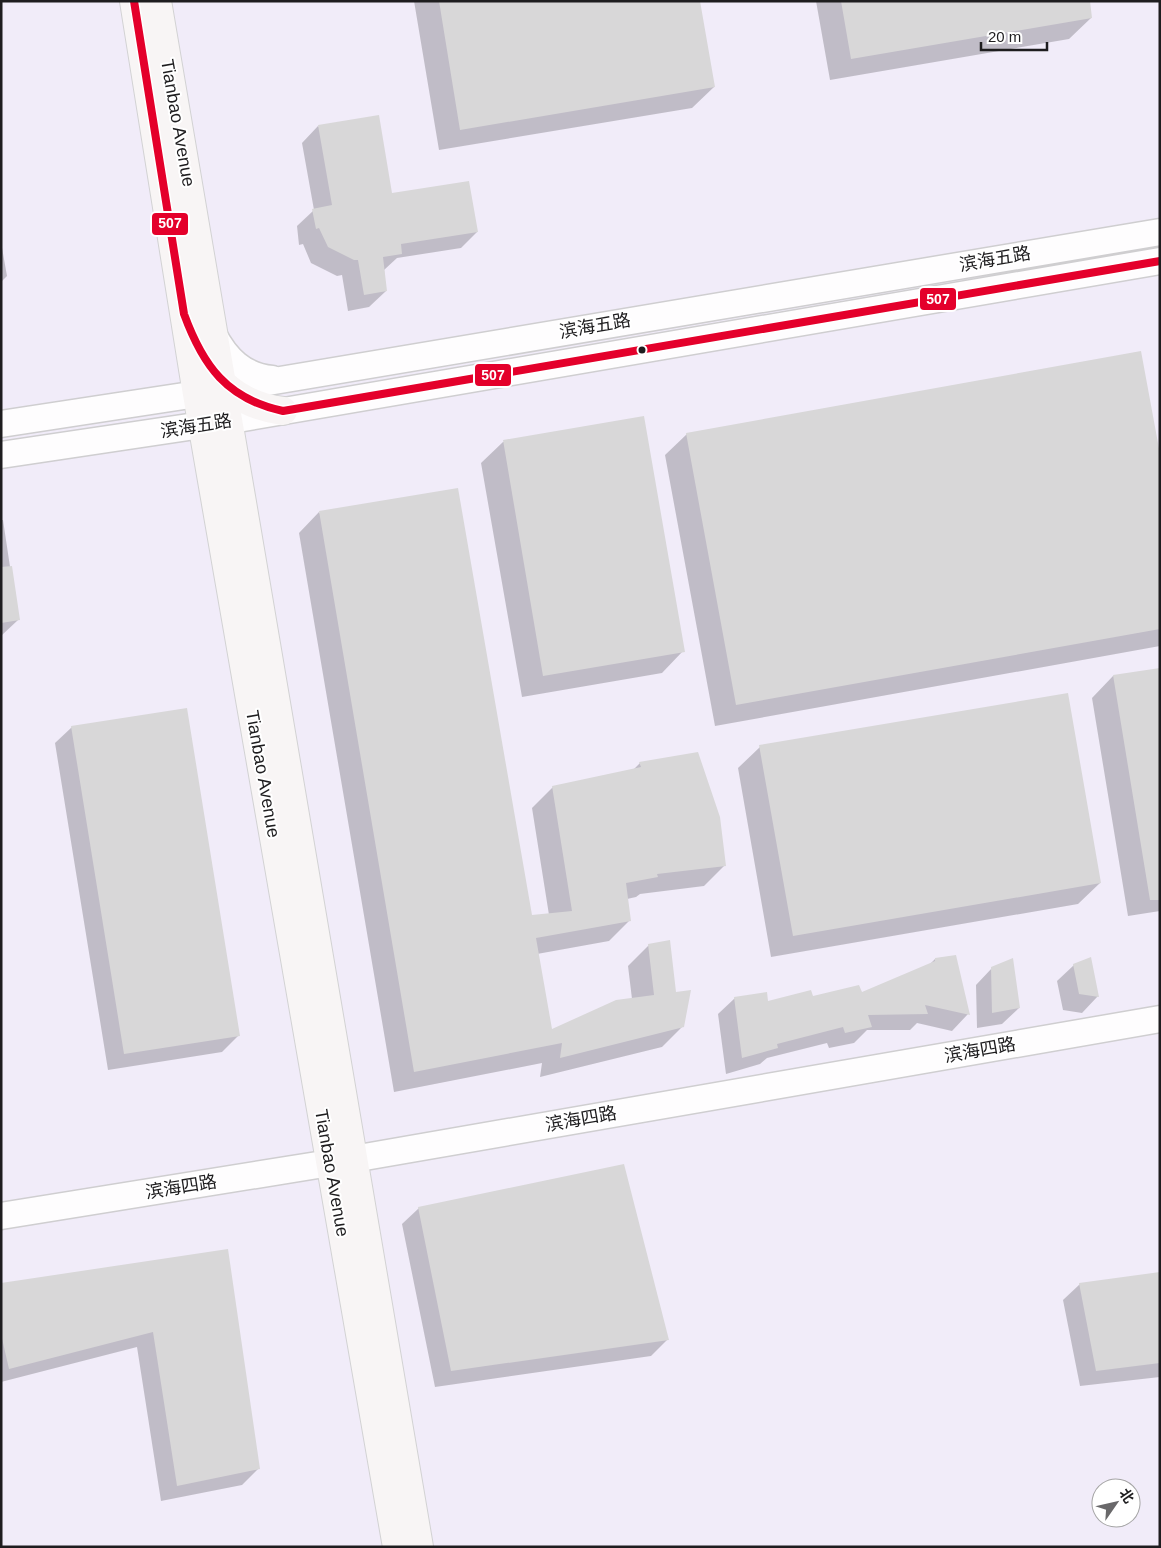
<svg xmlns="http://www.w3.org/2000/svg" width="1161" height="1548" viewBox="0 0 1161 1548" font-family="Helvetica,'Noto Sans SC',sans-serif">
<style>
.industrial{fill:#f1ecf9;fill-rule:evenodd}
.shadow{fill:#0003}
.building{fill:#d8d7d8}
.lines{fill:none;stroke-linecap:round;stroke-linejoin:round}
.minor-casing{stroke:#cfced0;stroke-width:29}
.major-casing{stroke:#d2d2d3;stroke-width:30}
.minor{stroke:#fefdfe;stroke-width:26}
.major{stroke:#f8f5f5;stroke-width:28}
.bus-1-casing{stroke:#fff;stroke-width:11}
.bus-1{stroke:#e4002b;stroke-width:8}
.bus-dot{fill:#1e1d1f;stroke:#fff;stroke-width:2}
.labels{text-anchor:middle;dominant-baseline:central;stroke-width:4;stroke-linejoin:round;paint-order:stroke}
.street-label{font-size:18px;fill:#1e1d1f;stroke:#fff}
.line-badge{stroke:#fff;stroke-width:2}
.badge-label{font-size:14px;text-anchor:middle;font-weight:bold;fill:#fff}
</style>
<rect width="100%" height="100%" fill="#f5f4f6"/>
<path class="industrial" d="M 1,1 L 1160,1 L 1160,1547 L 1,1547 ZM 1101,1488 L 1131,1488 L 1131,1518 L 1101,1518 Z"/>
<path class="shadow" d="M 414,1 L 699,1 L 714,87 L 692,108 L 439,150 Z
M 816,1 L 1088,1 L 1091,18 L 1069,39 L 830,80 Z
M 318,126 L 391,194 L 477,232 L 461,248 L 397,258 L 384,270 L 386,291 L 369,307 L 348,311 L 342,275 L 337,276 L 311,263 L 303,244 L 299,245 L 297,226 L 314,210 L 302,143 Z
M 1,242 L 7,276 L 1,282 Z
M 643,418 L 683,651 L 662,673 L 522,697 L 481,463 L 503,442 Z
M 687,434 L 1160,461 L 1160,646 L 715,726 L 665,455 Z
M 319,512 L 531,917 L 549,915 L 532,808 L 553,787 L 633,770 L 640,763 L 725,865 L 704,886 L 640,894 L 636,897 L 627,899 L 630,920 L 609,941 L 537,954 L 551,1031 L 632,999 L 628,966 L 649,945 L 675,993 L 683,1026 L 662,1047 L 540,1077 L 542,1063 L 394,1092 L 299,533 Z
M 1,520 L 3,520 L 18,620 L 1,636 Z
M 1160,669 L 1160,911 L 1128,916 L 1092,698 L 1113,676 Z
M 72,727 L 239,1035 L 222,1052 L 108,1070 L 55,743 Z
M 760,747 L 1100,883 L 1078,904 L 771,957 L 738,768 Z
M 935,959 L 968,1014 L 952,1031 L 917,1023 L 910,1030 L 867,1030 L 854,1043 L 829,1048 L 827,1043 L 767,1058 L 760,1064 L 726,1074 L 718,1014 L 735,998 L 767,1002 L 861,994 L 929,965 Z
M 1074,965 L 1098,996 L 1082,1013 L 1063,1010 L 1057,981 Z
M 992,968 L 1019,1008 L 1002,1024 L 977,1028 L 976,985 Z
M 419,1208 L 667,1340 L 651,1356 L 435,1387 L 402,1224 Z
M 227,1250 L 259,1468 L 242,1485 L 161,1501 L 137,1347 L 1,1382 L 1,1284 Z
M 1160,1273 L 1160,1377 L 1080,1386 L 1063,1300 L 1080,1284 Z"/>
<path class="building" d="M 439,1 L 700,1 L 715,87 L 460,130 Z
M 841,1 L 1090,1 L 1092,18 L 851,59 Z
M 379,115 L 392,193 L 469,181 L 478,232 L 401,244 L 402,254 L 383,257 L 387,291 L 364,295 L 358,260 L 354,260 L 328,247 L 319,228 L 316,229 L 312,209 L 332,205 L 318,125 Z
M 1141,351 L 1160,454 L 1160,629 L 736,705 L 686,433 Z
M 644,416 L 685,652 L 543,676 L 503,440 Z
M 458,488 L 532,915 L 572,911 L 552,786 L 641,767 L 639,762 L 698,752 L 720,817 L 726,866 L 657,874 L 658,877 L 626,883 L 631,921 L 536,938 L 552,1029 L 616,1000 L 654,995 L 648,944 L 670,940 L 676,992 L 691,990 L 684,1027 L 560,1058 L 562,1043 L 414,1072 L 319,511 Z
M 12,566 L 20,620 L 1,623 L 1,567 Z
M 1160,668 L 1160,900 L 1150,900 L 1113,675 Z
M 1068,693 L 1101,883 L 793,936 L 759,745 Z
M 187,708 L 240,1036 L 124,1054 L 71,726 Z
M 956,955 L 970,1015 L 925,1005 L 928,1014 L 868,1015 L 872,1027 L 845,1033 L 843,1027 L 777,1044 L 778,1048 L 742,1058 L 734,997 L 767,992 L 768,1001 L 811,990 L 813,996 L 859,985 L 862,992 L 935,961 L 935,958 Z
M 1091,957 L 1099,997 L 1079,994 L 1073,964 Z
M 1013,958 L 1020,1008 L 992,1013 L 991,967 Z
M 624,1164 L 669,1340 L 451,1371 L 418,1207 Z
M 228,1249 L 260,1469 L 177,1486 L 153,1332 L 9,1369 L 1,1334 L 1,1283 Z
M 1160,1272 L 1160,1363 L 1096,1371 L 1079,1283 Z"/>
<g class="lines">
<g class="minor-casing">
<path id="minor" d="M 213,334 C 226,359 243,376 272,379
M 1,424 L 197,394 L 1160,232
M 1,455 L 202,425 L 1160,261
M 1,1216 L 330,1163 L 1160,1019"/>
</g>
<g class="major-casing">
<path id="major" d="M 134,1 L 197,394 L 397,1547
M 157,1 L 419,1547
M 215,375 C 232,396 257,408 283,411"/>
</g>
<use href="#minor" class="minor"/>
<use href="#major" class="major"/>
<g class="bus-1-casing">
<path id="bus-1" d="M 134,1 L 184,314 C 203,366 227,399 283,411 L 1160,261"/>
</g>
<use href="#bus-1" class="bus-1"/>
</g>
<circle class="bus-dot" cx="642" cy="350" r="4.5"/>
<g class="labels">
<g class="street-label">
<text transform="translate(178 123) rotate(80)">Tianbao Avenue</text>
<text transform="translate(995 259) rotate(-10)">滨海五路</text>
<text transform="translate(595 326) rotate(-10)">滨海五路</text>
<text transform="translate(196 426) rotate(-9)">滨海五路</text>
<text transform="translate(263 774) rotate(80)">Tianbao Avenue</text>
<text transform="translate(980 1050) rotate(-10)">滨海四路</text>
<text transform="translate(581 1119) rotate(-10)">滨海四路</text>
<text transform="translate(332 1173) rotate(80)">Tianbao Avenue</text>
<text transform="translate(181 1187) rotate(-9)">滨海四路</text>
</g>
</g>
<g class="line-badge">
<rect x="151" y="212" width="38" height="24" rx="5" fill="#e4002b"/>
<rect x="919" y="287" width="38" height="24" rx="5" fill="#e4002b"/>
<rect x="474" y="363" width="38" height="24" rx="5" fill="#e4002b"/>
</g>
<g class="badge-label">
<text x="170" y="228">507</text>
<text x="938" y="304">507</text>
<text x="493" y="380">507</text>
</g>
<rect width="1161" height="1548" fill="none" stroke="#1e1d1f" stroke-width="5"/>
<g transform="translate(1116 1503) rotate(56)"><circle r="24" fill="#ffffff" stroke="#a5a5a5"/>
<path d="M0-4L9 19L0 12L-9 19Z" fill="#69686a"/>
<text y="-8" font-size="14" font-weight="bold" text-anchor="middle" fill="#1e1d1f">北</text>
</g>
<path d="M981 42v8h66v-8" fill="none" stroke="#1e1d1f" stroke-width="2.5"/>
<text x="988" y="42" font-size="15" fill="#1e1d1f" stroke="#ffffff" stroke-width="4" paint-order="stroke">20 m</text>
</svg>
